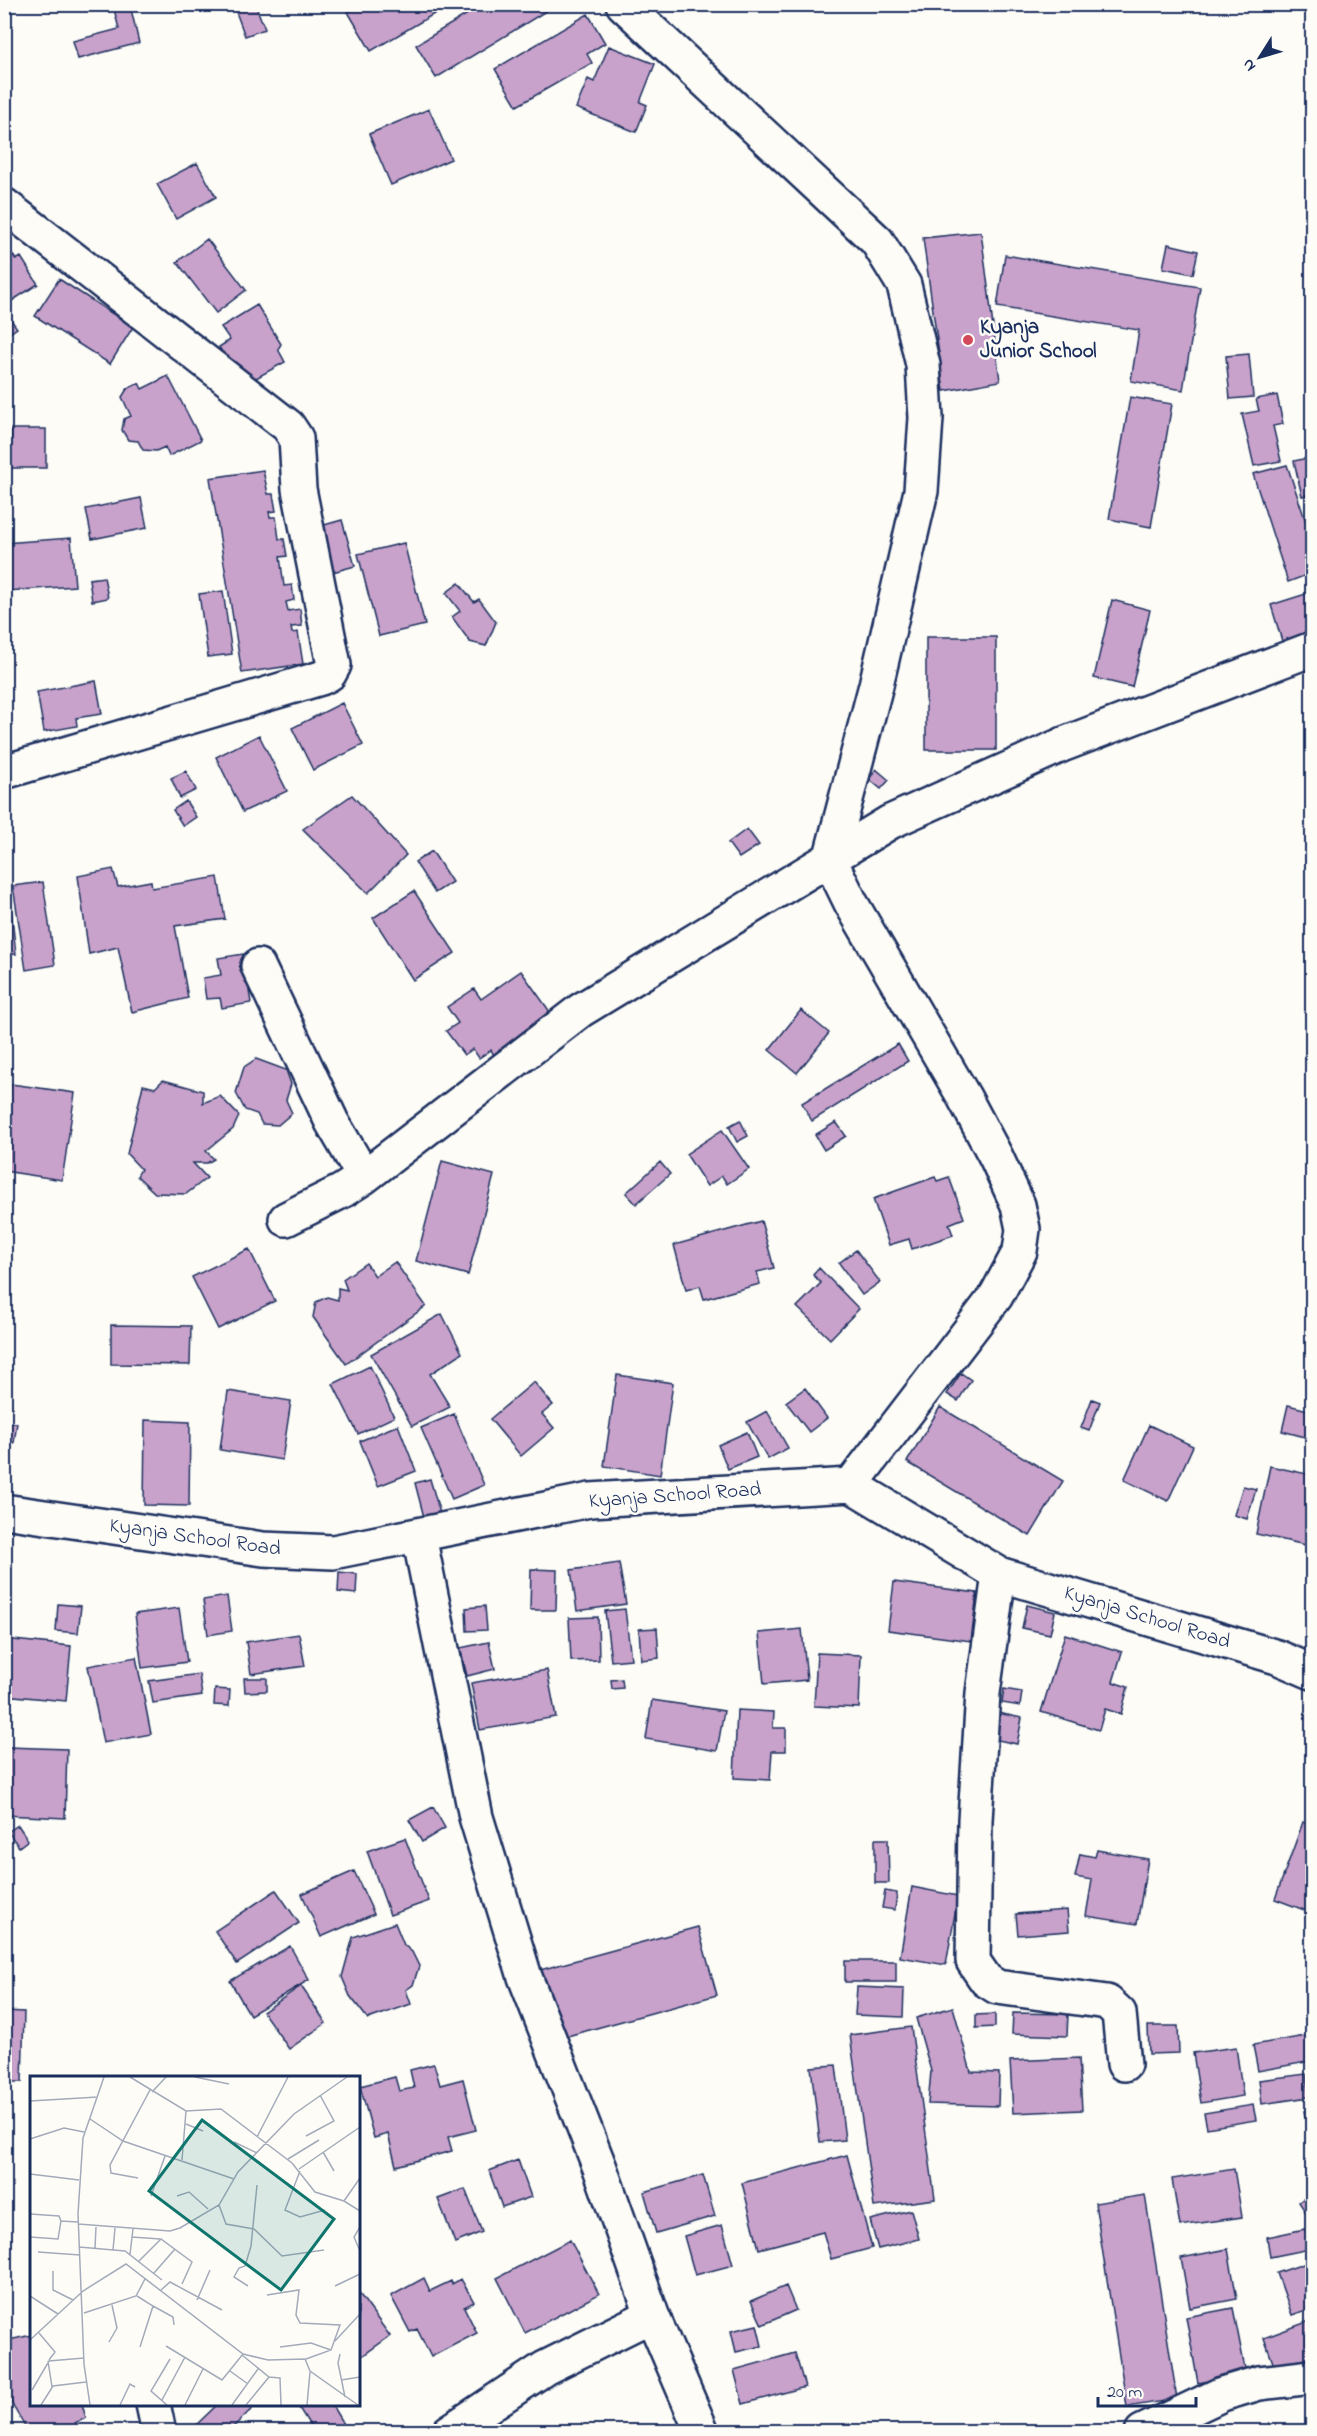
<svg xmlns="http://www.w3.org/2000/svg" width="1317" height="2436" viewBox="0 0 1317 2436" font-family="'Indie Flower',sans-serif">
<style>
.building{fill:#c8a2ca;stroke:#1b2f5e;stroke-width:1.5}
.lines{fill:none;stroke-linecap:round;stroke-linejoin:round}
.minor-casing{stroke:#1b2f5e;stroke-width:38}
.minor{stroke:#fdfcf7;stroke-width:33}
.poi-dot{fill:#d1495b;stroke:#fdfcf7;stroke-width:2}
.labels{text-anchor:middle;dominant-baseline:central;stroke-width:5;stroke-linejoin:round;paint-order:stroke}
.poi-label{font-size:21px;font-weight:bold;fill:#1b2f5e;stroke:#fdfcf7;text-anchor:start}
.street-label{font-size:21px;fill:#1b2f5e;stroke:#fdfcf7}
.inset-road{fill:none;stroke:#a3aaba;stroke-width:1.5}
.view{fill:#0f766e;fill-opacity:0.15;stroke:#0f766e;stroke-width:3}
.inset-edge{fill:none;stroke:#1b2f5e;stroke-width:3}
</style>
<rect width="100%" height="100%" fill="#fdfcf7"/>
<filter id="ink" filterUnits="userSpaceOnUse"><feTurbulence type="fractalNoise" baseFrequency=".0167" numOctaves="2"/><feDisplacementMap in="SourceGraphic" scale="12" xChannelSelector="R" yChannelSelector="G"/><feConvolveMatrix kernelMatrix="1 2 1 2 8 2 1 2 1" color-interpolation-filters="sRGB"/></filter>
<g filter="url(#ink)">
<path class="building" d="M 233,4 L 255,4 L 265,29 L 245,36 Z
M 361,4 L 451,4 L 371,51 L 348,12 Z
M 484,4 L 542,4 L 546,11 L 436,78 L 416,45 Z
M 130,5 L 139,43 L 78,59 L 73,41 L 119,29 L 114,9 Z
M 588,14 L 605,43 L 587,54 L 592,63 L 517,106 L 495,69 Z
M 609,46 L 655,64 L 640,102 L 647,105 L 636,132 L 576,108 L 588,79 L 594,82 Z
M 429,109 L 451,159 L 391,185 L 369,134 Z
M 197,163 L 216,197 L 176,219 L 157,184 Z
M 981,232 L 1000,381 L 944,391 L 923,238 Z
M 207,239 L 246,290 L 216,313 L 177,262 Z
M 1168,244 L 1198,251 L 1193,274 L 1163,268 Z
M 8,247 L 16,260 L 21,257 L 38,284 L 4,306 L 4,249 Z
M 1005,255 L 1200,287 L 1183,390 L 1131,381 L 1139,330 L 997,307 Z
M 59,279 L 133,327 L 110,364 L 35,316 Z
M 257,305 L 281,344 L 278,349 L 285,362 L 249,382 L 238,378 L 219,347 L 230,340 L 221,327 Z
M 4,310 L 17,328 L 4,337 Z
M 1249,354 L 1253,397 L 1230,399 L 1226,356 Z
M 168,376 L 201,440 L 169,456 L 165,447 L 156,451 L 143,450 L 138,441 L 128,440 L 122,430 L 124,419 L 131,416 L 122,397 L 127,389 L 139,383 L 142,389 Z
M 1277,395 L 1283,424 L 1273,426 L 1281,461 L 1254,466 L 1242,414 L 1259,411 L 1256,399 Z
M 1130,397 L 1172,404 L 1151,527 L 1109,519 Z
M 11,429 L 46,429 L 46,468 L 11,468 Z
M 1312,457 L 1312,494 L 1302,496 L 1294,461 Z
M 1287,465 L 1312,540 L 1312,573 L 1288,582 L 1253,474 Z
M 263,470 L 268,494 L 273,494 L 276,511 L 269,512 L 270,517 L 276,517 L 279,539 L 284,539 L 287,556 L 280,557 L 284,586 L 292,585 L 294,600 L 286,602 L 288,611 L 300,609 L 302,626 L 291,627 L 292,633 L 298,632 L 303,664 L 242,673 L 210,478 Z
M 141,498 L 147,528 L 92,539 L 86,509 Z
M 342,520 L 355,566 L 329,573 L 317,527 Z
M 71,538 L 75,586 L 7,591 L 4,543 Z
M 404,543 L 425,625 L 379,636 L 358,554 Z
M 104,577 L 108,598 L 92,601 L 89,579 Z
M 459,583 L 474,602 L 479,599 L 496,622 L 486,646 L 470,642 L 452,617 L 460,611 L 446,593 Z
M 223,591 L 232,654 L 208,657 L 199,594 Z
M 1312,592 L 1312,631 L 1282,641 L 1271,605 Z
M 1112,600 L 1150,610 L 1132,687 L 1094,678 Z
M 926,637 L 996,637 L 996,750 L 926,750 Z
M 96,681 L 102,714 L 76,718 L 77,726 L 44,732 L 37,692 Z
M 342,703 L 363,745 L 313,770 L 292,728 Z
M 259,735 L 287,791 L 243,812 L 216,757 Z
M 876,769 L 889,780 L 881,789 L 869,779 Z
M 186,771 L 196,790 L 180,798 L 171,778 Z
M 352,795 L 406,855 L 368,893 L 303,829 Z
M 186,801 L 196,817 L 183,826 L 173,810 Z
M 747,829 L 759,845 L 739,858 L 728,843 Z
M 4,844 L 16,954 L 4,955 Z
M 432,851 L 452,882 L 435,893 L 415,862 Z
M 113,869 L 118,887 L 151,881 L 152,888 L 218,877 L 225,919 L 175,926 L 188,998 L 132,1012 L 118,947 L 89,954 L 78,876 Z
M 43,882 L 55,965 L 26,970 L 13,886 Z
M 414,891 L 455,953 L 413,980 L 373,918 Z
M 243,954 L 251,1003 L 222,1008 L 220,998 L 206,999 L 203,978 L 221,975 L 218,958 Z
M 521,971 L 553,1016 L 495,1057 L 491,1050 L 479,1058 L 473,1049 L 464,1055 L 446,1031 L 458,1023 L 447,1007 L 474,989 L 481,999 Z
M 801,1010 L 829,1033 L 797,1073 L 769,1050 Z
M 898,1044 L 908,1061 L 812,1121 L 802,1103 Z
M 256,1059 L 286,1070 L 291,1084 L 286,1100 L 292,1113 L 278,1125 L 262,1124 L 257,1114 L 245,1110 L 236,1093 L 244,1067 Z
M 163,1080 L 203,1091 L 203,1103 L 220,1096 L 239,1116 L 233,1129 L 206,1151 L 214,1159 L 207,1163 L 193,1163 L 207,1178 L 186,1194 L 155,1193 L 137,1176 L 141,1169 L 127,1154 L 143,1085 L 155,1088 Z
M 11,1084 L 75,1093 L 62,1180 L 4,1171 L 4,1131 Z
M 740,1120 L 748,1136 L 737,1142 L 729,1126 Z
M 836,1122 L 846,1136 L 824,1150 L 815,1135 Z
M 722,1130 L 749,1169 L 727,1184 L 722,1176 L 707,1186 L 686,1154 Z
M 442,1161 L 494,1175 L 468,1275 L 416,1261 Z
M 660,1162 L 670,1174 L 636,1204 L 626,1193 Z
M 935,1177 L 937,1181 L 949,1177 L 964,1218 L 949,1224 L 953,1235 L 912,1249 L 909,1239 L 889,1245 L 873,1199 Z
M 761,1221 L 774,1268 L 757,1272 L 760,1284 L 704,1299 L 700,1286 L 686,1290 L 674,1245 Z
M 249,1249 L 275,1301 L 218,1329 L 192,1277 Z
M 856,1250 L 880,1282 L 862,1295 L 839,1263 Z
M 395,1262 L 426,1306 L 346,1364 L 313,1317 L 316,1302 L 327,1297 L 338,1300 L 338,1288 L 347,1290 L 343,1279 L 366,1263 L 375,1276 Z
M 819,1268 L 859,1309 L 830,1339 L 797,1307 L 821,1283 L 813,1275 Z
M 442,1314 L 462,1353 L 430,1374 L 450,1407 L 412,1426 L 371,1354 Z
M 111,1325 L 191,1326 L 190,1365 L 111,1364 Z
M 370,1366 L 394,1417 L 358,1434 L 333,1384 Z
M 961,1373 L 971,1380 L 958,1401 L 947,1394 Z
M 617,1375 L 673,1383 L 660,1475 L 604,1466 Z
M 534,1382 L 553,1405 L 542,1414 L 554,1428 L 521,1456 L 490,1419 Z
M 805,1388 L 827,1418 L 809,1432 L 786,1402 Z
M 228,1391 L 291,1401 L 282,1460 L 220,1450 Z
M 1092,1399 L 1100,1402 L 1089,1431 L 1081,1428 Z
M 1288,1405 L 1312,1411 L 1305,1437 L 1282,1431 Z
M 940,1407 L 1063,1481 L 1030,1536 L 907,1462 Z
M 767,1411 L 788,1448 L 768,1459 L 747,1422 Z
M 454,1414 L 484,1485 L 452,1499 L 421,1428 Z
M 145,1420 L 190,1422 L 189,1506 L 144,1505 Z
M 4,1422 L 17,1423 L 14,1443 L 4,1442 Z
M 398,1425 L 416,1471 L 378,1486 L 360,1441 Z
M 1149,1425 L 1193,1446 L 1168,1501 L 1124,1480 Z
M 747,1432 L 757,1457 L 728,1469 L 718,1445 Z
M 1270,1466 L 1312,1475 L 1312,1514 L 1306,1545 L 1256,1534 Z
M 430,1479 L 441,1517 L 425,1521 L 415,1483 Z
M 1243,1486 L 1256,1489 L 1247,1519 L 1234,1515 Z
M 619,1563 L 626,1604 L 577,1611 L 571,1570 Z
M 531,1569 L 557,1570 L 556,1610 L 530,1610 Z
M 339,1572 L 357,1574 L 356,1594 L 338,1592 Z
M 894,1582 L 977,1593 L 971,1641 L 888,1630 Z
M 227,1596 L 232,1631 L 208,1635 L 203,1600 Z
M 58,1604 L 81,1606 L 78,1633 L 56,1631 Z
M 1027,1605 L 1055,1612 L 1050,1634 L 1022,1628 Z
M 485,1606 L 487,1630 L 467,1631 L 466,1608 Z
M 179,1608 L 187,1662 L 142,1668 L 135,1614 Z
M 625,1609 L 631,1659 L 611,1661 L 605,1611 Z
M 598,1617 L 599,1660 L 571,1661 L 569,1618 Z
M 657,1628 L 659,1658 L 641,1660 L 639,1629 Z
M 802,1629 L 807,1680 L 764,1684 L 759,1633 Z
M 299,1634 L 305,1666 L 251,1674 L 246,1642 Z
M 1065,1634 L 1122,1652 L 1113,1682 L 1128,1687 L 1121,1714 L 1105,1709 L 1099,1730 L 1041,1712 Z
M 4,1639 L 71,1646 L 66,1701 L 4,1695 Z
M 489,1642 L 495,1669 L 467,1676 L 460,1648 Z
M 817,1653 L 861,1655 L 859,1708 L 814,1706 Z
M 136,1657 L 151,1734 L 103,1743 L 88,1666 Z
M 547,1670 L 556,1717 L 480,1730 L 471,1683 Z
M 199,1674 L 202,1696 L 153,1703 L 149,1681 Z
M 244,1678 L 267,1678 L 267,1691 L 245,1692 Z
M 622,1679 L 623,1688 L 612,1689 L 611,1680 Z
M 215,1689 L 230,1690 L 229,1706 L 214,1705 Z
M 1004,1689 L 1022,1692 L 1020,1706 L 1002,1703 Z
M 652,1700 L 724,1711 L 717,1751 L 646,1739 Z
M 737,1710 L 774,1712 L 773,1728 L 786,1728 L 786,1751 L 772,1751 L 770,1780 L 734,1778 Z
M 998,1713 L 1022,1718 L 1017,1744 L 993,1739 Z
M 7,1747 L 67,1749 L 65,1818 L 5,1815 Z
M 433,1807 L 445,1828 L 422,1842 L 409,1820 Z
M 1303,1822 L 1312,1825 L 1312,1913 L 1275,1899 Z
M 18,1825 L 28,1840 L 19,1847 L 8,1832 Z
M 405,1838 L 429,1901 L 390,1915 L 367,1851 Z
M 875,1839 L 888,1839 L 889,1883 L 875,1883 Z
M 1097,1850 L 1148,1859 L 1137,1924 L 1086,1916 L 1092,1880 L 1075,1877 L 1080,1854 L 1095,1857 Z
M 354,1871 L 374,1914 L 321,1937 L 302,1894 Z
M 912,1887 L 958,1896 L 946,1965 L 900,1957 Z
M 276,1890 L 299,1923 L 237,1964 L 215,1931 Z
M 885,1891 L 897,1893 L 895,1910 L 882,1908 Z
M 1067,1910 L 1069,1931 L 1018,1935 L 1016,1914 Z
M 395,1923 L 404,1945 L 412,1952 L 419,1966 L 413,1985 L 406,1990 L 411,2004 L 368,2019 L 350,1996 L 342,1977 L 353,1937 Z
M 698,1927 L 717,1995 L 560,2038 L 540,1970 Z
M 290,1946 L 309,1980 L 250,2015 L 230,1981 Z
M 845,1961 L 896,1961 L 896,1982 L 845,1982 Z
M 301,1986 L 326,2023 L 289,2049 L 263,2012 Z
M 857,1987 L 904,1989 L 903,2017 L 855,2015 Z
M 953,2007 L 971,2072 L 999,2073 L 998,2106 L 928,2104 L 931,2071 L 916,2018 Z
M 4,2011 L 24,2012 L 22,2082 L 4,2082 Z
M 1013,2013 L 1068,2014 L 1067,2036 L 1012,2034 Z
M 995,2014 L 995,2027 L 976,2028 L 976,2015 Z
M 1148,2026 L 1178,2026 L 1179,2053 L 1149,2054 Z
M 911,2027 L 935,2199 L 874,2207 L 850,2035 Z
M 1312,2035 L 1312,2061 L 1258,2071 L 1253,2045 Z
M 1236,2047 L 1243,2096 L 1201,2103 L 1193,2053 Z
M 1079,2058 L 1082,2110 L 1013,2113 L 1010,2061 Z
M 434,2064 L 440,2085 L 463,2079 L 476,2130 L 448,2137 L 452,2151 L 396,2166 L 388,2134 L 374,2138 L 360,2086 L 395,2077 L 399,2091 L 414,2088 L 410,2070 Z
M 836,2065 L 845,2140 L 820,2142 L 811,2067 Z
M 1306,2074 L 1309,2097 L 1262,2104 L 1259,2080 Z
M 1253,2105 L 1256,2120 L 1207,2128 L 1204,2113 Z
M 1312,2109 L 1312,2137 L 1310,2137 L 1304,2111 Z
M 847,2155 L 872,2248 L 831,2259 L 823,2232 L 759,2249 L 742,2183 Z
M 518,2160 L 531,2197 L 502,2207 L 489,2171 Z
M 1234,2169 L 1242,2217 L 1180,2226 L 1172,2179 Z
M 703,2175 L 715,2216 L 656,2233 L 644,2192 Z
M 465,2189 L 482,2232 L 455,2243 L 438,2199 Z
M 1312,2193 L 1312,2222 L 1299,2202 Z
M 1145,2195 L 1177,2399 L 1127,2407 L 1095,2203 Z
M 911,2210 L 919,2239 L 878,2249 L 870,2220 Z
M 722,2225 L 733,2265 L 695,2275 L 684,2236 Z
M 1305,2229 L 1310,2249 L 1270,2257 L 1267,2237 Z
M 570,2240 L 599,2294 L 525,2333 L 497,2278 Z
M 1228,2249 L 1237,2299 L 1190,2308 L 1181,2258 Z
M 1312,2261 L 1312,2308 L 1292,2315 L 1277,2273 Z
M 424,2278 L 430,2291 L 451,2281 L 452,2284 L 461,2279 L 474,2302 L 464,2307 L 477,2333 L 431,2357 L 417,2329 L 410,2332 L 391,2296 Z
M 786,2286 L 796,2310 L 762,2325 L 751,2301 Z
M 358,2292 L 390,2336 L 358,2359 Z
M 1233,2308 L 1246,2374 L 1198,2383 L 1186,2317 Z
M 1312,2320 L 1312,2370 L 1280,2382 L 1264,2338 Z
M 757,2325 L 762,2346 L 736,2352 L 731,2331 Z
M 32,2335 L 32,2404 L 82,2404 L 86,2418 L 75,2423 L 77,2432 L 28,2432 L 13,2406 L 4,2384 L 4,2341 Z
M 795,2353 L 805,2387 L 743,2404 L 734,2370 Z
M 218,2404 L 257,2404 L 228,2432 L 200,2432 L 195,2426 Z
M 304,2404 L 331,2404 L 348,2432 L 314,2432 L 299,2408 Z"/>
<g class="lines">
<g class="minor-casing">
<path id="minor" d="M 623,4 L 877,241 L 904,285 L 923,365 L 926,418 L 921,491 L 876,685 L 830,860 L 851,903 L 964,1097 L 996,1157 L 1018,1205 L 1023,1229 L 1020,1251 L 996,1296 L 851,1485
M 4,205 L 288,426 L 296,438 L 299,489 L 334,665 L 329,674 L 321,678 L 4,772
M 258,966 L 332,1122 L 364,1177
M 286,1219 L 342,1191 L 364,1177 L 581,1010 L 890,822 L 1064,744 L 1312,649
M 4,1511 L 263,1549 L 333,1552 L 590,1500 L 851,1485 L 999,1574 L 1277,1657 L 1312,1672
M 419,1536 L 476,1817 L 525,1977 L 600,2168 L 652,2315 L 702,2432
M 999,1574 L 983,1693 L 975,1820 L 973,1961 L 986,1980 L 997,1987 L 1107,2002 L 1119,2013 L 1124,2064
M 153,2404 L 159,2432
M 449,2432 L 545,2368 L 652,2315
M 1142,2432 L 1222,2394 L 1259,2383 L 1312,2377"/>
</g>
<use href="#minor" class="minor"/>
</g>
</g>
<circle class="poi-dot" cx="968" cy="340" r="6"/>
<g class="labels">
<g class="poi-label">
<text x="980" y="328">Kyanja<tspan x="980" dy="24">Junior School</tspan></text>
</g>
<g class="street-label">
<text transform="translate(675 1496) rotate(-4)">Kyanja School Road</text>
<text transform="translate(195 1538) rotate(8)">Kyanja School Road</text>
<text transform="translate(1147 1618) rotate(17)">Kyanja School Road</text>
</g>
</g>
<g transform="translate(30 2076)">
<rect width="330" height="330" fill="#fdfcf7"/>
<path class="inset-road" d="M 100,1 L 156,35 L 191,33 L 262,87 L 285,116 L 314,125 L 330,135M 165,1 L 199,8M 122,16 L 136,1M 0,25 L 68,21M 60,43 L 93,65 L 204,103M 156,48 L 173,55M 276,60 L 304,45 L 290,19M 227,61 L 258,1M 0,63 L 34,52 L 54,56M 204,66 L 227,77M 293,76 L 304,95M 258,83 L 289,64M 152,84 L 156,35M 269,93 L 330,51M 270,95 L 255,134 L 270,141 L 295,134M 0,98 L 49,104M 108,102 L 81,97 L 80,89 L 120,14M 121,120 L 135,80M 147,120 L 159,116 L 178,133M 314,125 L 330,102M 189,129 L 196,148 L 224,153 L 252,180 L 294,174M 0,138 L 29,140 L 31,145M 48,148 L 140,155 L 150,152 L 189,129 L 208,96 L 264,38 L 317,1M 330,151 L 324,161 L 330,175M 0,161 L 28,163 L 31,145 L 48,146M 102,161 L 130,163M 49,171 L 95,175 L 132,204M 65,172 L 66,151M 83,174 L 85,152M 8,176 L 50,179M 100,178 L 103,153M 109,185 L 131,163 L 162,186 L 152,208M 23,195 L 23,214 L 43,224M 124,197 L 145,173M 218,210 L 204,201 L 209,192 L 215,190 L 221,170 L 227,109M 305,210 L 330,198M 131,214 L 140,206 L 192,234M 237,219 L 269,214 L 266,239 L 270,247 L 310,249 L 301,274 L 276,283M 0,220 L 28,238M 107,220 L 123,230 L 110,271M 167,224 L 180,194M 123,230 L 143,241 L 144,249M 54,237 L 106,220 L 115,203M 9,257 L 25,276 L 19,284M 0,264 L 53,215 L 96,188 L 213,278 L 238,284 L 275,283 L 280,295 L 328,329M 305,265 L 330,238M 79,266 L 87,252 L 82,229M 136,270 L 192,304 L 213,278M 250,271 L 281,267 L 301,274M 310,278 L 308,287 L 315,321M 212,279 L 239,301 L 250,302 L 251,329M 18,285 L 22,311M 200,295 L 218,308M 311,304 L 330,301M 2,314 L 19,285 L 54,282M 132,324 L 155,281M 11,329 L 23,310 L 56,306M 60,329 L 54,288 L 48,138 L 53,62 L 74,1M 90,329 L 100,308 L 105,311M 137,329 L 121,315 L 140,283M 155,329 L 173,293M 202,329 L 228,293M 216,329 L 239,301M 277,329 L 280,296"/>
<path class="view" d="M 172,44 L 304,143 L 251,214 L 119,115 Z"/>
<rect width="330" height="330" class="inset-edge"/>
</g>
<rect width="1317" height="2436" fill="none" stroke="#fdfcf7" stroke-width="24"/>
<rect x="12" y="12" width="1293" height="2412" fill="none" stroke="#1b2f5e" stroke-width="2" filter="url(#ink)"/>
<g transform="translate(1260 57) rotate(233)" stroke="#fdfcf7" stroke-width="4.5" paint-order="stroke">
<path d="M0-4.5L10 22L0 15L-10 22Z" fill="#1b2f5e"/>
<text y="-9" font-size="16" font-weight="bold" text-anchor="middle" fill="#1b2f5e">N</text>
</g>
<path d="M1098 2397v9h98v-9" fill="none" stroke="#1b2f5e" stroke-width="3"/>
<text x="1107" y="2397" font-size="18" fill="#1b2f5e" stroke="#fdfcf7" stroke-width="4.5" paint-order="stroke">20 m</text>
</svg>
